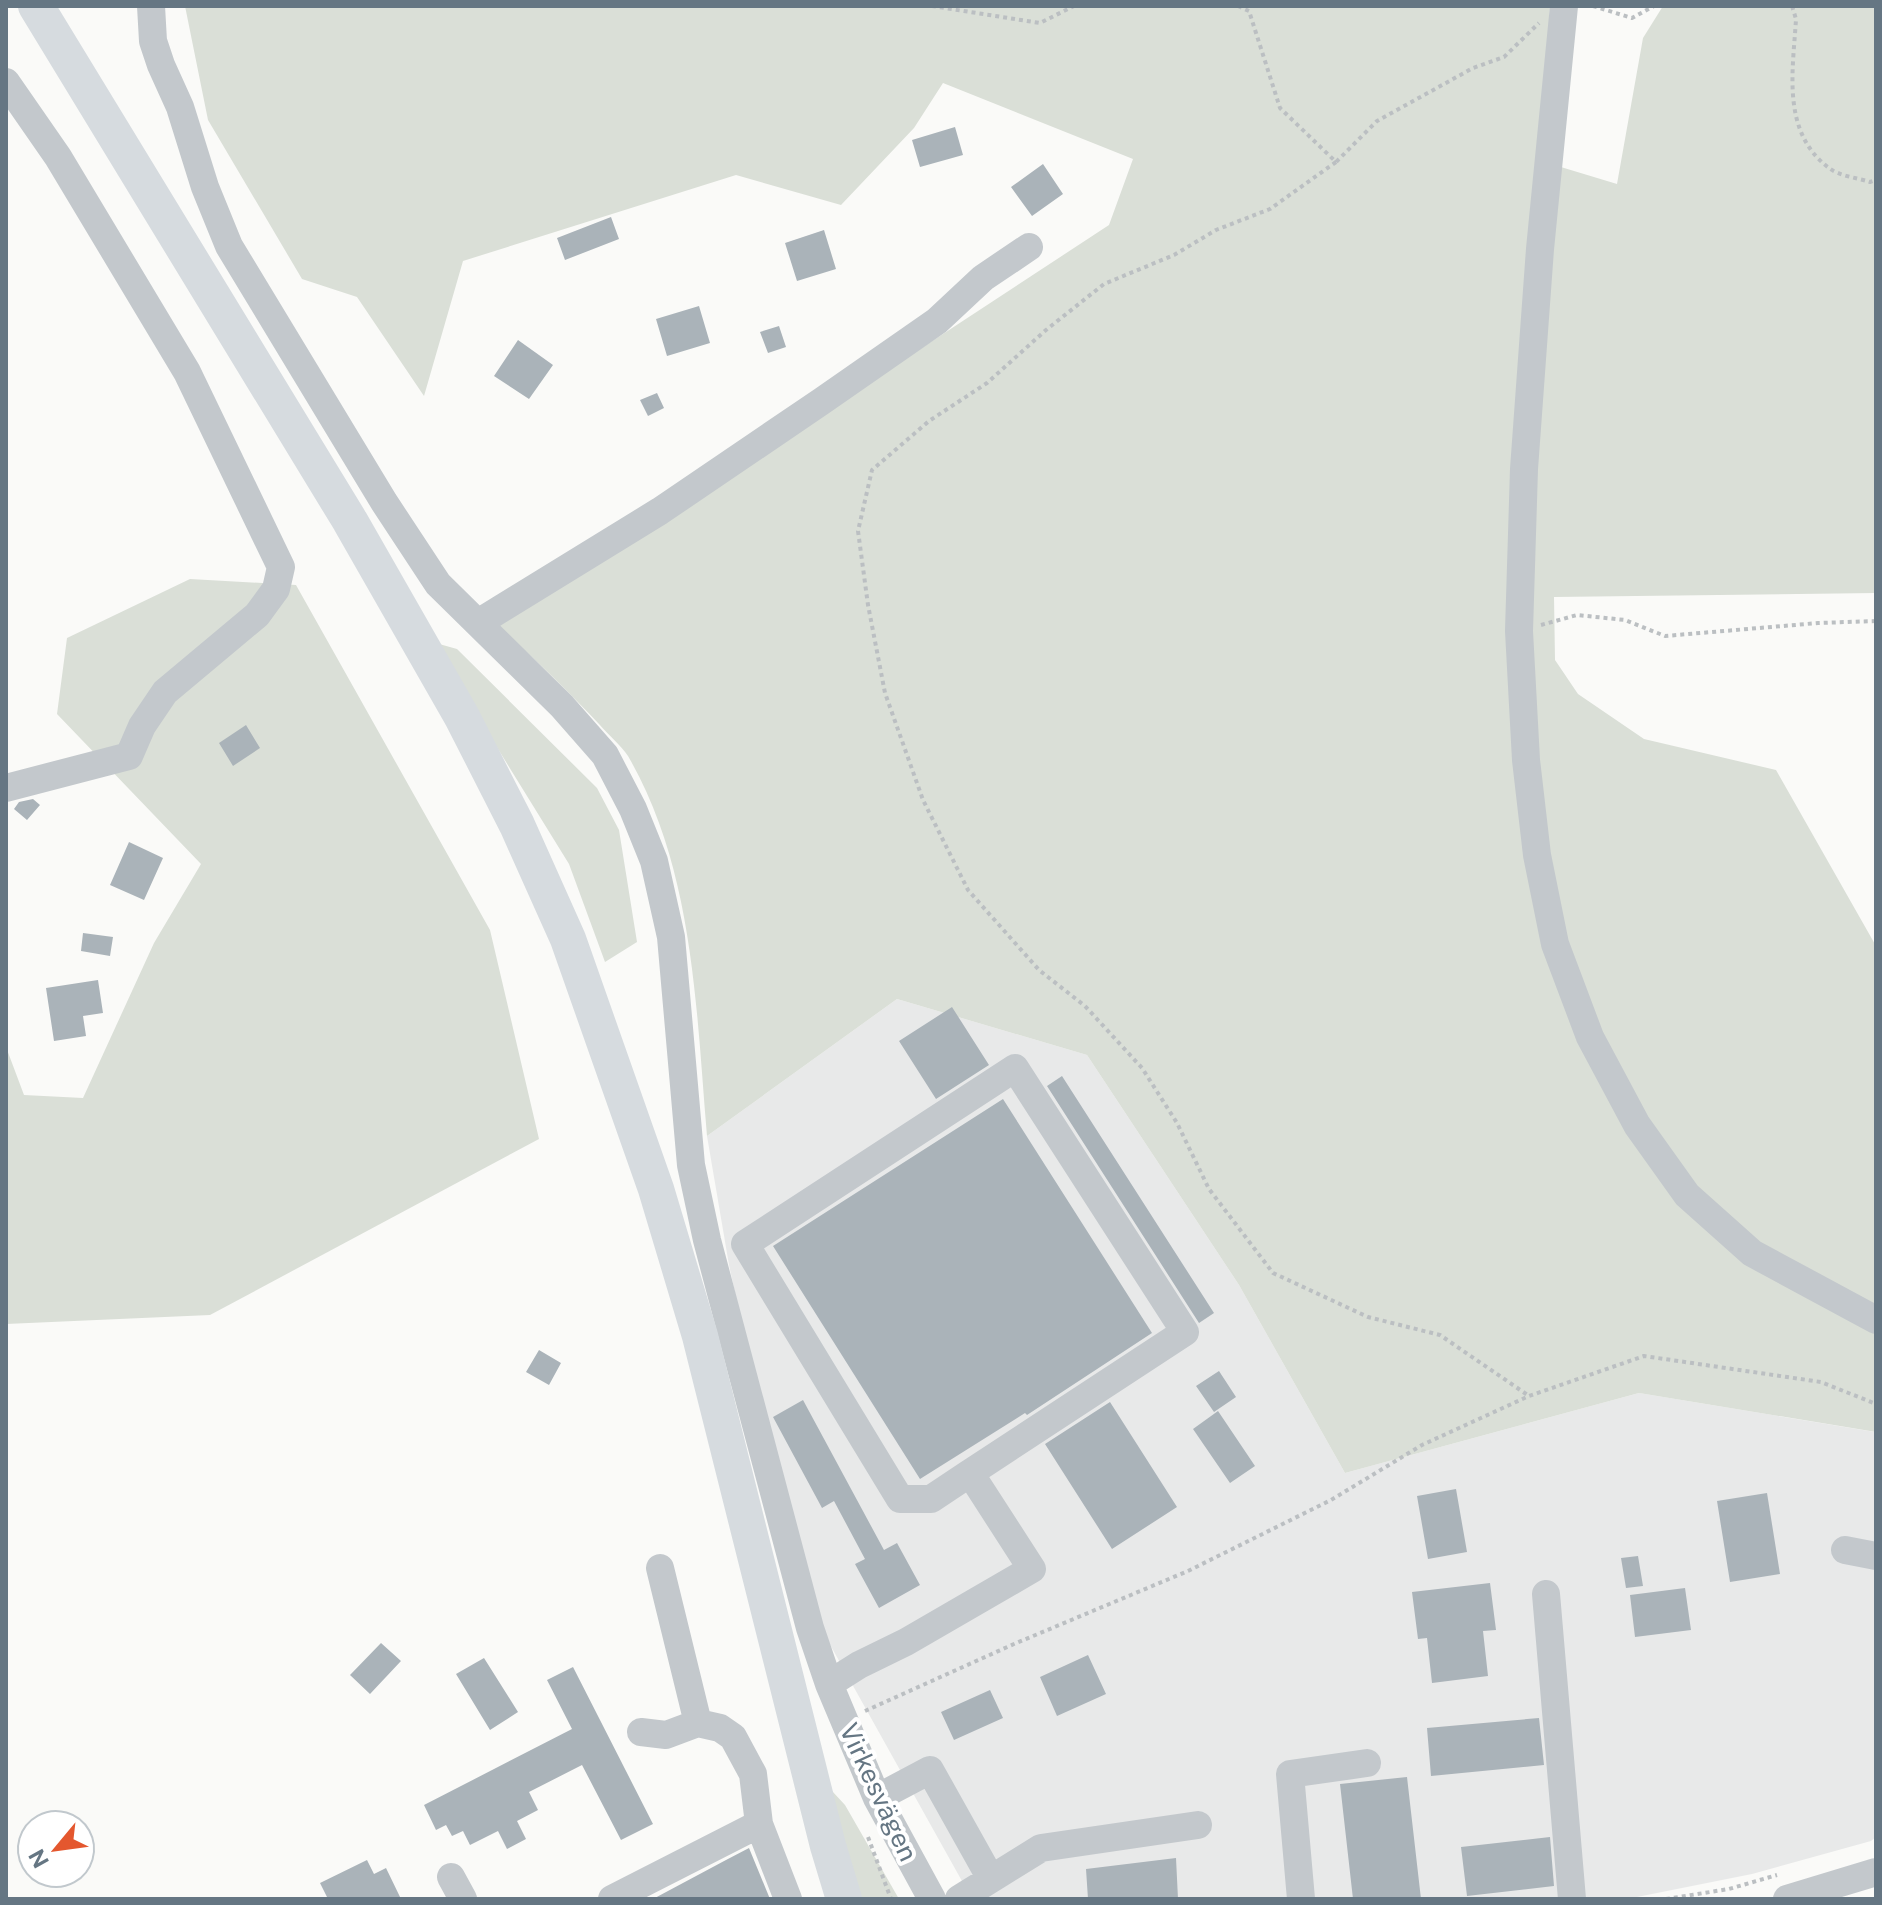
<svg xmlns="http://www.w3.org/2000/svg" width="1882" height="1905" viewBox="0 0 1882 1905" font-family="'Public Sans',sans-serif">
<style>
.built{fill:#e8e9e9}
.green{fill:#dadfd7}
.building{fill:#aab3b9}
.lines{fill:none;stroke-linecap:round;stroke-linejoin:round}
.path{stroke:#bbbfc2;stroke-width:4;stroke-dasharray:4 4;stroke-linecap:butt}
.minor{stroke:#c3c8cc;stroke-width:28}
.major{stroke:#d6dbdf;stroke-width:36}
.labels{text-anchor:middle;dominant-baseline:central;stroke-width:8;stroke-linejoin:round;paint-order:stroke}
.street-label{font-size:26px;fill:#657683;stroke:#fff}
</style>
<rect width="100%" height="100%" fill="#fafaf8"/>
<path class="built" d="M 897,999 L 1087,1055 L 1239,1285 L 1345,1473 L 1639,1393 L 1875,1432 L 1876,1837 L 1871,1841 L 1752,1874 L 1627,1899 L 972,1899 L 823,1632 L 762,1417 L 729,1265 L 707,1136 Z"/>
<path class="green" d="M 185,6 L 1550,6 L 1541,161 L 1617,184 L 1643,38 L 1663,6 L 1876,6 L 1876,593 L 1554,597 L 1555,660 L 1578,694 L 1644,739 L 1776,770 L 1876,946 L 1876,1432 L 1639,1393 L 1345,1473 L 1239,1285 L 1087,1055 L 897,999 L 707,1136 C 696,1008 694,870 628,756 C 621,745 608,735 599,724 C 567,690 534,658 498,626 L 1109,225 L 1133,159 L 943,83 L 914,128 L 841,205 L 736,175 L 463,261 L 424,396 L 357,297 L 302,279 L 208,120 Z
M 190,579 L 296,585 L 490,930 L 539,1139 L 210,1315 L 6,1324 L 6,1047 L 24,1095 L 83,1098 L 154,943 L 201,864 L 57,714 L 67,638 Z
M 432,642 L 457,649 L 597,788 L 619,830 L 637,942 L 605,962 L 569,864 Z
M 820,1778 L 845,1805 L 899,1899 L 857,1899 Z"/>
<path class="building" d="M 955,127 L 963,155 L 920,167 L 912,140 Z
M 1043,164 L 1063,194 L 1032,216 L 1011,187 Z
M 611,217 L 619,239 L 565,260 L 557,238 Z
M 824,230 L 836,269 L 797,281 L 785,243 Z
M 699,306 L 710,343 L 667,356 L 656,319 Z
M 779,326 L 786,347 L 768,353 L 760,332 Z
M 518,340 L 553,365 L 529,399 L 494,376 Z
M 657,393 L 664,408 L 648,416 L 640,400 Z
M 246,725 L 260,748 L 233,766 L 219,743 Z
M 33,799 L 40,805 L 27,820 L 14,809 L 19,802 Z
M 129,842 L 163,858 L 144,900 L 110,885 Z
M 83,933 L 113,937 L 110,956 L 81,951 Z
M 98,980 L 103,1013 L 83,1016 L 86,1036 L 54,1041 L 46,988 Z
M 952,1007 L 989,1065 L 936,1099 L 899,1041 Z
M 1062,1076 L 1214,1313 L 1199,1323 L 1047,1086 Z
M 1003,1099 L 1152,1333 L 1027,1415 L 1025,1413 L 920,1479 L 773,1246 Z
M 539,1350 L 561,1363 L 549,1385 L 526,1372 Z
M 1219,1371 L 1236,1397 L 1214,1412 L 1196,1386 Z
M 803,1400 L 884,1550 L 897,1543 L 920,1585 L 879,1608 L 855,1564 L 865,1559 L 834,1501 L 822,1508 L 773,1417 Z
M 1110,1402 L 1177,1507 L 1112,1549 L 1045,1444 Z
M 1218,1411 L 1255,1466 L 1230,1483 L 1193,1429 Z
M 1456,1489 L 1467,1552 L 1428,1559 L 1417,1496 Z
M 1767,1493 L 1780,1574 L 1730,1582 L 1717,1501 Z
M 1638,1556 L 1643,1586 L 1626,1588 L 1621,1558 Z
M 1490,1583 L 1496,1630 L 1483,1631 L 1488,1676 L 1432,1683 L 1427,1638 L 1418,1639 L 1412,1592 Z
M 1685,1588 L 1691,1630 L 1635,1637 L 1630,1595 Z
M 381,1643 L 401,1661 L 370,1694 L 350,1675 Z
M 1088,1655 L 1106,1694 L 1057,1716 L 1040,1677 Z
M 484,1658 L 518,1712 L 490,1730 L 456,1674 Z
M 573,1667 L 653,1824 L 621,1840 L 582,1765 L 529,1792 L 538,1810 L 517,1821 L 526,1839 L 507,1849 L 498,1831 L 470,1845 L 463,1831 L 452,1836 L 446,1825 L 436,1830 L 424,1805 L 572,1729 L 547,1680 Z
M 990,1690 L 1003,1718 L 954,1740 L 941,1712 Z
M 1539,1718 L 1544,1765 L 1431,1776 L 1427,1728 Z
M 1407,1777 L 1421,1899 L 1353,1899 L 1340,1784 Z
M 1550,1837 L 1554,1886 L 1467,1896 L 1461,1847 Z
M 749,1848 L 770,1899 L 653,1899 L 726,1860 Z
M 1176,1858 L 1178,1899 L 1088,1899 L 1086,1869 Z
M 367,1860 L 374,1874 L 386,1868 L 401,1899 L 328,1899 L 320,1883 Z"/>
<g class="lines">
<path class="path" d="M 932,6 L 1040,23 L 1074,6
M 1238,6 L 1249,11 L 1280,108 L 1336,162 L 1377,121 L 1473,68 L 1504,57 L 1539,23
M 1593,6 L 1632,18 L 1654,6
M 1792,6 L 1796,19 C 1793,71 1781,132 1829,168 C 1839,176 1858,178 1870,182 L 1876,180
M 1336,162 L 1270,209 L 1216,230 L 1174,255 L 1104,284 L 1046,330 L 987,383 L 929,421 L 872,470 L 858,531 L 868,605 L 885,693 L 923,800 L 968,890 L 1039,970 L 1085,1006 L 1142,1068 L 1177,1123 L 1209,1189 L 1273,1273 L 1368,1317 L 1440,1335 L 1529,1396
M 1541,625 L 1577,615 L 1625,620 L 1665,636 L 1818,623 L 1876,621
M 865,1711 L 1014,1644 L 1188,1571 L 1331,1500 L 1422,1445 L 1529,1396 L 1644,1356 L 1821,1382 L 1876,1404
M 868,1837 L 891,1899
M 1666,1899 L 1729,1889 L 1777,1875"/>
<path class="minor" d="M 151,6 L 153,41 L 161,65 L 180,107 L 205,187 L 229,246 L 384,502 L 438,584 L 562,706 L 605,755 L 633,809 L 654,861 L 671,937 L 691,1165 L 707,1240 L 810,1628 L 829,1684 L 877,1798 L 932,1899
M 1564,6 L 1540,249 L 1524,469 L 1519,631 L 1526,760 L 1537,855 L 1555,944 L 1590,1037 L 1637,1125 L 1687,1195 L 1752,1253 L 1876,1320
M 6,82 L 58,157 L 187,372 L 281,567 L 276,589 L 257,615 L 165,692 L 142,726 L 129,756 L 6,788
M 478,623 L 660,511 L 822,401 L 937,321 L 983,278 L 1029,247
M 1845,1550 L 1876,1556
M 660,1568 L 698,1723
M 1546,1594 L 1572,1899
M 829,1684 L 859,1665 L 906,1642 L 1032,1569 L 970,1473 L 1185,1332 L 1015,1068 L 745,1244 L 900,1499 L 931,1499 L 970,1473
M 641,1732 L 666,1735 L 698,1723 L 720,1728 L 733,1737 L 753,1774 L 759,1824
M 877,1798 L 930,1770 L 991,1879
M 451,1877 L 463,1899
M 612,1899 L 759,1824 L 788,1899
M 959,1899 L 1041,1848 L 1198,1825
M 1301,1899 L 1290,1774 L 1367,1763
M 1787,1899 L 1876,1872"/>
<path class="major" d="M 36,6 L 350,521 L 462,717 L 517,825 L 568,939 L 656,1189 L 700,1336 L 828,1846 L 844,1899"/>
</g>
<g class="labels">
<g class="street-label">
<text transform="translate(879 1792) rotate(65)">Virkesvägen</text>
</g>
</g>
<rect width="1882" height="1905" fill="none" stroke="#657683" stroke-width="16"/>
<g transform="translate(56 1849) rotate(241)"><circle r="38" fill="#ffffff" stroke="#c1c8cd" stroke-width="2"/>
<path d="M0-6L14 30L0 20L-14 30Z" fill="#e4572e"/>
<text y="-12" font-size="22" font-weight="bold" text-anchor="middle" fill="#657683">N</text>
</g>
</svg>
